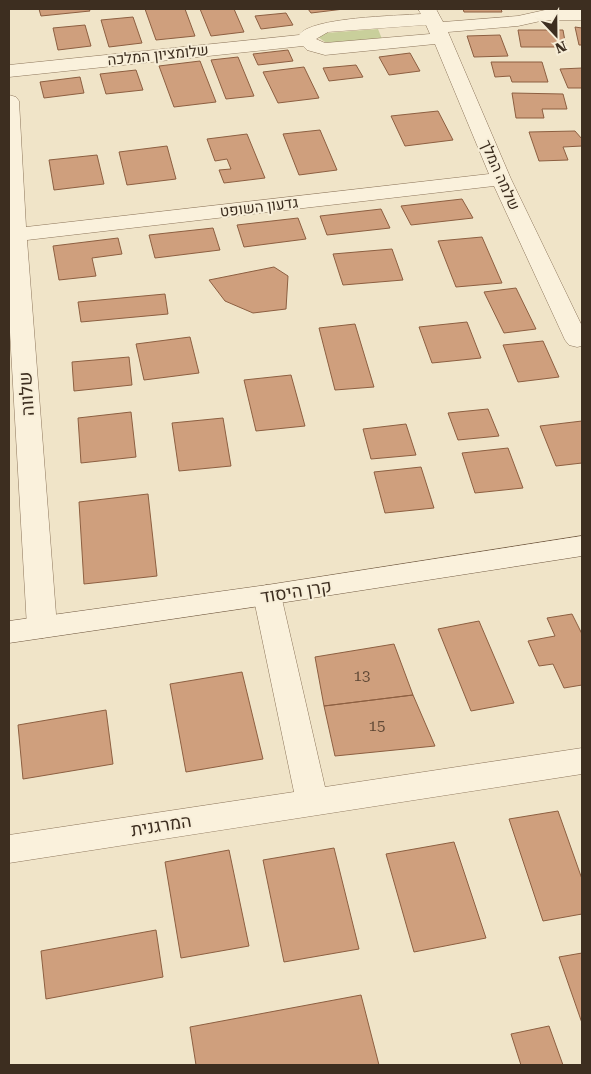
<svg xmlns="http://www.w3.org/2000/svg" width="591" height="1074" viewBox="0 0 591 1074" font-family="'Roboto Serif',Heebo,serif">
<style>
.green{fill:#c9cf9b}
.building{fill:#cf9f7d;stroke:#8d5f41}
.lines{fill:none;stroke-linecap:round;stroke-linejoin:round}
.street-casing{stroke:#8d765c;stroke-width:1}
.secondary-casing{stroke:#6f573f;stroke-width:1}
.street{fill:#faf1dc;fill-rule:evenodd}
.secondary{fill:#faf1dc;fill-rule:evenodd}
.labels{text-anchor:middle;dominant-baseline:central;stroke-width:4;stroke-linejoin:round;paint-order:stroke}
.far-street-label{font-size:15px;fill:#3d2e20;stroke:#f7eed8}
.number-label{font-size:15px;fill:#624a37}
.street-label{font-size:18px;fill:#3d2e20;stroke:#f7eed8}
</style>
<rect width="100%" height="100%" fill="#f0e4c8"/>
<path class="green" d="M 378,29 L 382,39 L 331,43 L 325,42 L 318,37 L 326,33 Z"/>
<path class="building" d="M 39,9 L 89,9 L 90,11 L 41,16 Z
M 145,9 L 185,9 L 195,36 L 156,40 Z
M 200,9 L 234,9 L 244,32 L 211,36 Z
M 308,9 L 344,9 L 311,13 Z
M 463,9 L 501,9 L 502,12 L 464,12 Z
M 286,13 L 293,25 L 261,29 L 255,16 Z
M 133,17 L 142,43 L 109,47 L 101,20 Z
M 85,25 L 91,46 L 58,50 L 53,28 Z
M 575,27 L 582,28 L 582,45 L 579,45 Z
M 518,30 L 563,30 L 566,47 L 521,47 Z
M 500,35 L 508,56 L 474,57 L 467,36 Z
M 288,50 L 293,61 L 258,65 L 253,54 Z
M 410,53 L 420,71 L 389,75 L 379,57 Z
M 238,57 L 254,96 L 226,99 L 211,60 Z
M 200,61 L 216,102 L 174,107 L 159,66 Z
M 491,62 L 542,62 L 548,82 L 512,82 L 510,76 L 495,77 Z
M 356,65 L 363,77 L 329,81 L 323,68 Z
M 304,67 L 319,98 L 278,103 L 263,72 Z
M 582,68 L 582,88 L 568,88 L 560,69 Z
M 136,70 L 143,90 L 106,94 L 100,74 Z
M 80,77 L 84,93 L 44,98 L 40,82 Z
M 512,93 L 563,94 L 567,109 L 542,109 L 544,118 L 516,118 Z
M 438,111 L 453,140 L 405,146 L 391,116 Z
M 320,130 L 337,170 L 299,175 L 283,134 Z
M 575,131 L 582,139 L 582,146 L 563,147 L 568,160 L 539,161 L 529,132 Z
M 247,134 L 265,178 L 224,183 L 219,170 L 231,169 L 227,159 L 215,161 L 207,139 Z
M 167,146 L 176,179 L 127,185 L 119,152 Z
M 97,155 L 104,184 L 54,190 L 49,160 Z
M 462,199 L 473,218 L 411,225 L 401,206 Z
M 381,209 L 390,228 L 327,235 L 320,216 Z
M 298,218 L 306,239 L 244,247 L 237,225 Z
M 213,228 L 220,250 L 155,258 L 149,235 Z
M 482,237 L 502,283 L 456,287 L 438,241 Z
M 118,238 L 122,254 L 92,258 L 96,276 L 59,280 L 53,246 Z
M 392,249 L 403,280 L 343,285 L 333,254 Z
M 274,267 L 288,276 L 286,309 L 253,313 L 225,301 L 209,280 Z
M 516,288 L 536,329 L 504,333 L 484,292 Z
M 165,294 L 168,314 L 81,322 L 78,302 Z
M 467,322 L 481,358 L 432,363 L 419,327 Z
M 355,324 L 374,387 L 335,390 L 319,328 Z
M 190,337 L 199,373 L 144,380 L 136,344 Z
M 543,341 L 559,377 L 518,382 L 503,345 Z
M 129,357 L 132,385 L 74,391 L 72,362 Z
M 291,375 L 305,426 L 256,431 L 244,380 Z
M 488,409 L 499,436 L 458,440 L 448,413 Z
M 131,412 L 136,457 L 81,463 L 78,418 Z
M 223,418 L 231,466 L 179,471 L 172,423 Z
M 582,421 L 582,463 L 556,466 L 540,426 Z
M 406,424 L 416,455 L 371,459 L 363,429 Z
M 508,448 L 523,488 L 475,493 L 462,453 Z
M 421,467 L 434,508 L 385,513 L 374,472 Z
M 148,494 L 157,576 L 84,584 L 79,502 Z
M 572,614 L 582,634 L 582,685 L 564,688 L 553,664 L 539,666 L 528,641 L 555,636 L 547,618 Z
M 479,621 L 514,703 L 471,711 L 438,629 Z
M 394,644 L 413,695 L 324,706 L 315,657 Z
M 242,672 L 263,759 L 186,772 L 170,684 Z
M 413,695 L 435,746 L 335,756 L 324,706 Z
M 106,710 L 113,764 L 23,779 L 18,725 Z
M 558,811 L 582,879 L 582,914 L 543,921 L 509,819 Z
M 454,842 L 486,938 L 414,952 L 386,854 Z
M 334,848 L 359,949 L 284,962 L 263,860 Z
M 229,850 L 249,946 L 181,958 L 165,862 Z
M 156,930 L 163,977 L 46,999 L 41,951 Z
M 582,953 L 582,1023 L 559,957 Z
M 361,995 L 379,1065 L 196,1065 L 190,1027 Z
M 549,1026 L 563,1065 L 521,1065 L 511,1034 Z"/>
<g class="lines">
<g class="street-casing">
<path id="street" d="M 418,9 L 436,9 L 443,22 L 518,16 L 545,10 L 582,10 L 582,20 L 545,20 L 518,26 L 448,32 L 511,179 L 582,326 L 582,346 L 577,347 L 569,345 L 565,340 L 494,186 L 27,240 L 57,627 L 52,635 L 42,638 L 32,635 L 27,627 L 9,315 L 9,95 L 16,97 L 19,101 L 26,227 L 489,174 L 435,44 L 325,55 L 307,50 L 303,46 L 9,77 L 9,65 L 299,35 C 311,17 397,16 421,14 ZM 426,25 L 430,34 L 325,43 L 316,39 L 328,32 Z
M 267,585 L 277,588 L 281,595 L 325,787 L 582,748 L 582,774 L 9,863 L 9,835 L 294,792 L 253,595 L 257,588 Z"/>
</g>
<g class="secondary-casing">
<path id="secondary" d="M 582,536 L 582,556 L 267,605 L 9,643 L 9,621 L 267,585 Z"/>
</g>
<use href="#street" class="street"/>
<use href="#secondary" class="secondary"/>
</g>
<g class="labels">
<g class="far-street-label">
<text transform="translate(158 55) rotate(-6)">שלומציון המלכה</text>
<text transform="translate(500 175) rotate(66)">שלמה המלך</text>
<text transform="translate(259 207) rotate(-7)">גדעון השופט</text>
</g>
<g class="number-label">
<text x="362" y="676">13</text>
<text x="377" y="726">15</text>
</g>
<g class="street-label">
<text transform="translate(26 394) rotate(-94)">שלווה</text>
<text transform="translate(296 591) rotate(-9)">קרן היסוד</text>
<text transform="translate(161 825) rotate(-9)">המרגנית</text>
</g>
</g>
<rect width="591" height="1074" fill="none" stroke="#3d2e20" stroke-width="20"/>
<g transform="translate(556 35) rotate(158)" stroke="#f7eed8" stroke-width="4" paint-order="stroke">
<path d="M0-4L9 19L0 12L-9 19Z" fill="#3d2e20"/>
<text y="-8" font-size="14" font-weight="bold" text-anchor="middle" fill="#3d2e20">N</text>
</g>
</svg>
